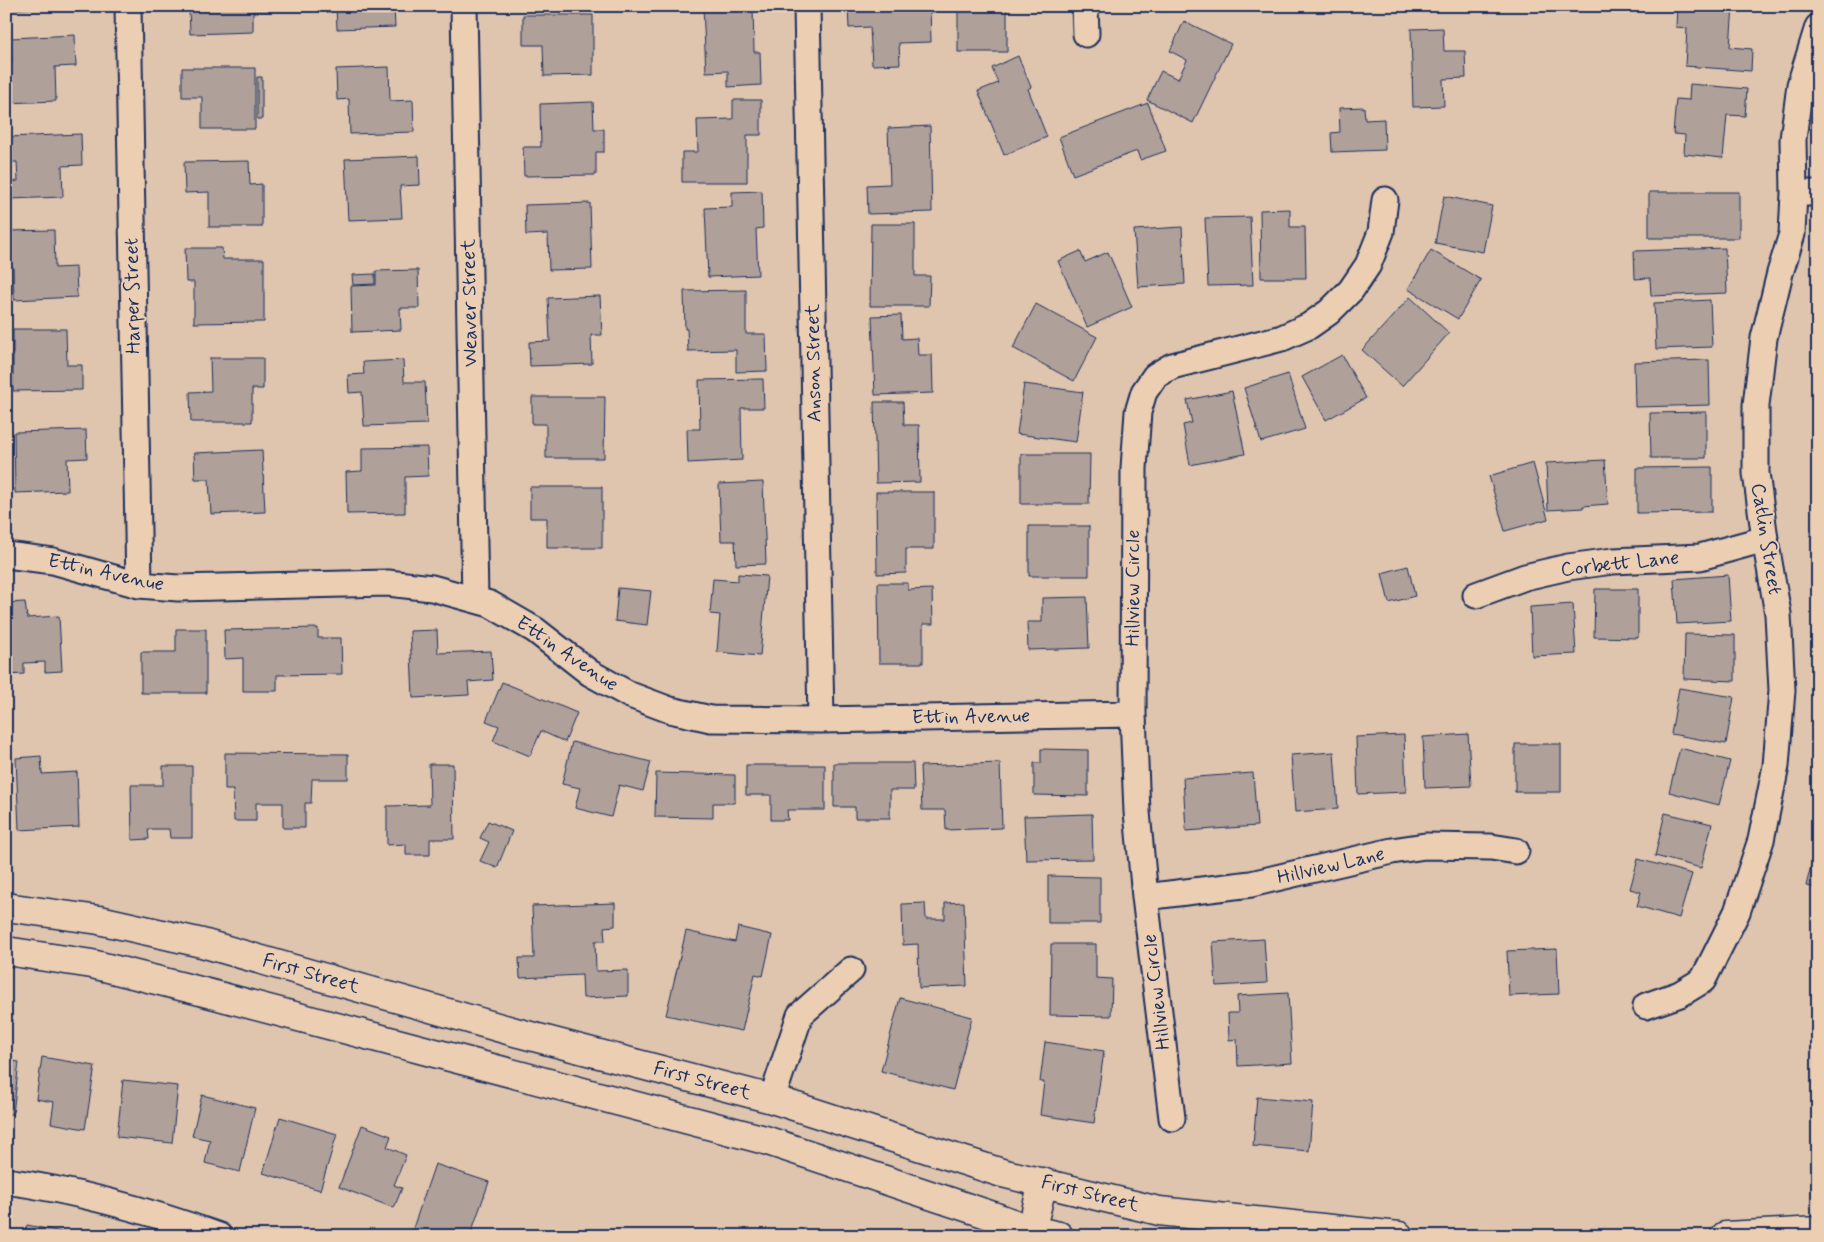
<svg xmlns="http://www.w3.org/2000/svg" width="1824" height="1242" viewBox="0 0 1824 1242" font-family="Mynerve,sans-serif">
<style>
.building{fill:#afa09a;stroke:#1b2f5e}
.lines{fill:none;stroke-linecap:round;stroke-linejoin:round}
.street-casing{stroke:#1b2f5e;stroke-width:29}
.secondary-casing{stroke:#1b2f5e;stroke-width:31}
.street{stroke:#eccfb3;stroke-width:25}
.secondary{stroke:#eccfb3;stroke-width:28}
.labels{text-anchor:middle;dominant-baseline:central;stroke-width:4;stroke-linejoin:round;paint-order:stroke}
.street-label{font-size:20px;fill:#1b2f5e;stroke:#eccfb3}
</style>
<rect width="100%" height="100%" fill="#dfc5ae"/>
<filter id="ink" filterUnits="userSpaceOnUse"><feTurbulence type="fractalNoise" baseFrequency=".02" numOctaves="2"/><feDisplacementMap in="SourceGraphic" scale="10" xChannelSelector="R" yChannelSelector="G"/><feConvolveMatrix kernelMatrix="1 2 1 2 8 2 1 2 1" color-interpolation-filters="sRGB"/></filter>
<g filter="url(#ink)">
<path class="building" d="M 6,6 L 57,6 L 57,7 L 6,10 Z
M 189,6 L 267,6 L 267,11 L 253,11 L 253,32 L 190,34 Z
M 336,6 L 394,6 L 395,27 L 337,29 Z
M 703,6 L 753,6 L 754,52 L 760,52 L 761,85 L 728,87 L 728,71 L 706,72 Z
M 848,6 L 876,6 L 876,8 L 930,6 L 931,42 L 899,43 L 900,64 L 872,65 L 870,27 L 849,28 Z
M 958,6 L 1007,6 L 1007,52 L 958,52 Z
M 1160,6 L 1185,6 L 1162,12 Z
M 1677,6 L 1733,6 L 1730,47 L 1752,49 L 1751,71 L 1685,66 L 1687,28 L 1676,27 Z
M 523,15 L 593,15 L 593,75 L 544,76 L 543,45 L 523,45 Z
M 1184,21 L 1231,44 L 1193,123 L 1147,100 L 1161,71 L 1178,79 L 1187,60 L 1170,51 Z
M 1443,28 L 1444,51 L 1465,51 L 1466,78 L 1443,79 L 1444,106 L 1413,107 L 1411,29 Z
M 75,35 L 76,66 L 55,67 L 56,101 L 6,103 L 6,62 L 12,62 L 11,38 Z
M 1018,56 L 1031,87 L 1028,89 L 1047,137 L 1004,155 L 978,91 L 998,83 L 992,68 Z
M 389,67 L 390,101 L 413,100 L 414,132 L 350,134 L 349,99 L 337,100 L 336,69 Z
M 182,68 L 255,68 L 255,129 L 202,129 L 202,97 L 182,97 Z
M 257,77 L 262,77 L 262,119 L 257,119 Z
M 1690,84 L 1747,89 L 1745,116 L 1727,115 L 1723,158 L 1684,154 L 1685,135 L 1673,134 L 1676,99 L 1689,100 Z
M 733,100 L 761,100 L 761,135 L 747,135 L 747,182 L 682,182 L 682,152 L 698,152 L 697,120 L 733,119 Z
M 593,102 L 594,129 L 604,129 L 604,152 L 596,152 L 596,175 L 524,176 L 523,147 L 541,147 L 540,104 Z
M 1148,103 L 1166,151 L 1140,160 L 1137,151 L 1073,175 L 1059,137 Z
M 1364,107 L 1365,120 L 1384,119 L 1385,150 L 1332,152 L 1331,133 L 1340,132 L 1339,108 Z
M 930,126 L 932,212 L 868,214 L 867,185 L 890,184 L 888,128 Z
M 81,134 L 82,165 L 62,166 L 63,197 L 10,199 L 9,182 L 18,181 L 17,162 L 9,162 L 8,137 Z
M 419,156 L 420,185 L 400,186 L 402,218 L 348,220 L 345,159 Z
M 249,161 L 250,185 L 262,184 L 262,227 L 209,227 L 209,192 L 185,193 L 184,162 Z
M 762,191 L 763,228 L 756,229 L 758,275 L 708,277 L 705,208 L 732,207 L 732,192 Z
M 1649,192 L 1739,192 L 1739,238 L 1649,238 Z
M 1444,196 L 1492,206 L 1483,252 L 1435,243 Z
M 590,203 L 592,269 L 549,270 L 548,234 L 526,235 L 525,205 Z
M 1290,209 L 1290,227 L 1305,227 L 1306,278 L 1261,278 L 1260,210 Z
M 1250,217 L 1253,285 L 1208,286 L 1205,218 Z
M 871,224 L 915,224 L 915,276 L 930,276 L 929,306 L 870,306 Z
M 1182,227 L 1185,284 L 1138,287 L 1134,230 Z
M 54,230 L 55,268 L 76,267 L 77,297 L 14,300 L 13,267 L 6,267 L 6,231 Z
M 185,248 L 222,248 L 223,259 L 264,259 L 264,322 L 194,323 L 194,282 L 186,282 Z
M 1725,248 L 1727,293 L 1651,296 L 1650,278 L 1635,279 L 1634,251 Z
M 1431,250 L 1481,280 L 1458,319 L 1408,289 Z
M 1080,251 L 1085,262 L 1108,252 L 1132,307 L 1087,327 L 1058,261 Z
M 418,270 L 419,308 L 400,308 L 401,330 L 352,332 L 351,286 L 376,285 L 376,271 Z
M 375,274 L 375,284 L 353,285 L 352,275 Z
M 746,290 L 746,334 L 766,334 L 767,371 L 736,372 L 736,350 L 688,351 L 687,329 L 685,329 L 684,291 Z
M 600,296 L 602,335 L 591,335 L 592,364 L 530,366 L 529,342 L 550,341 L 548,298 Z
M 1410,297 L 1449,333 L 1402,386 L 1362,350 Z
M 1710,300 L 1712,347 L 1656,349 L 1654,303 Z
M 1036,304 L 1097,337 L 1074,381 L 1013,348 Z
M 901,315 L 902,339 L 917,338 L 918,355 L 932,355 L 933,393 L 875,395 L 872,316 Z
M 13,329 L 66,329 L 67,365 L 82,365 L 82,390 L 13,391 Z
M 1342,355 L 1366,398 L 1326,420 L 1302,377 Z
M 210,358 L 263,358 L 263,389 L 252,389 L 252,422 L 191,422 L 190,392 L 211,391 Z
M 403,360 L 404,382 L 425,382 L 427,424 L 364,426 L 362,392 L 349,393 L 348,375 L 364,374 L 363,362 Z
M 1709,360 L 1710,405 L 1635,407 L 1634,362 Z
M 1288,374 L 1305,429 L 1261,442 L 1244,388 Z
M 763,379 L 764,408 L 741,408 L 742,460 L 688,463 L 687,429 L 700,429 L 699,380 Z
M 1024,384 L 1083,392 L 1076,442 L 1017,434 Z
M 1232,391 L 1245,454 L 1190,465 L 1183,425 L 1192,423 L 1187,400 Z
M 532,397 L 605,397 L 604,458 L 546,458 L 546,424 L 532,424 Z
M 1814,397 L 1818,397 L 1818,442 L 1815,442 Z
M 874,402 L 903,402 L 904,425 L 919,425 L 920,482 L 876,483 Z
M 1706,412 L 1706,458 L 1651,458 L 1650,413 Z
M 86,430 L 87,458 L 67,459 L 68,491 L 15,493 L 14,432 Z
M 427,447 L 428,476 L 405,477 L 405,513 L 347,514 L 346,472 L 362,471 L 362,448 Z
M 262,450 L 265,512 L 211,514 L 209,479 L 195,479 L 194,453 Z
M 1021,454 L 1090,454 L 1089,504 L 1021,504 Z
M 1605,460 L 1608,504 L 1583,506 L 1583,508 L 1548,510 L 1546,463 Z
M 1533,463 L 1548,519 L 1505,531 L 1489,476 Z
M 1712,467 L 1712,512 L 1637,513 L 1637,468 Z
M 763,482 L 766,564 L 736,565 L 735,541 L 721,541 L 719,484 Z
M 530,487 L 602,487 L 602,548 L 547,548 L 547,518 L 530,518 Z
M 876,492 L 934,492 L 934,549 L 906,549 L 906,573 L 877,574 Z
M 1029,526 L 1089,526 L 1089,576 L 1029,576 Z
M 1408,566 L 1415,596 L 1389,603 L 1382,573 Z
M 738,574 L 767,576 L 760,656 L 717,652 L 720,615 L 710,614 L 713,579 L 738,581 Z
M 1728,575 L 1731,621 L 1677,624 L 1674,579 Z
M 878,583 L 908,583 L 908,590 L 932,589 L 933,624 L 923,624 L 923,663 L 879,663 Z
M 618,588 L 651,591 L 647,625 L 615,621 Z
M 1595,589 L 1638,589 L 1638,638 L 1594,637 Z
M 1087,597 L 1089,648 L 1028,650 L 1027,622 L 1042,622 L 1042,598 Z
M 25,602 L 27,618 L 59,616 L 62,671 L 45,672 L 45,662 L 24,663 L 24,674 L 6,675 L 6,603 Z
M 1573,604 L 1576,654 L 1532,656 L 1530,607 Z
M 318,628 L 318,638 L 341,638 L 342,674 L 277,675 L 277,691 L 243,691 L 243,658 L 225,659 L 224,630 Z
M 176,629 L 206,629 L 206,693 L 141,693 L 141,652 L 176,652 Z
M 437,630 L 438,653 L 491,651 L 493,680 L 468,682 L 469,695 L 413,698 L 410,631 Z
M 1685,634 L 1735,635 L 1735,681 L 1684,679 Z
M 502,682 L 577,713 L 565,742 L 541,731 L 530,756 L 493,741 L 499,726 L 486,721 Z
M 1679,688 L 1734,697 L 1726,744 L 1671,734 Z
M 1468,734 L 1471,786 L 1425,788 L 1423,737 Z
M 1404,735 L 1406,792 L 1358,794 L 1356,737 Z
M 572,742 L 651,762 L 643,791 L 619,785 L 611,817 L 575,808 L 580,788 L 562,784 Z
M 1515,744 L 1561,744 L 1561,792 L 1515,792 Z
M 1680,748 L 1730,761 L 1719,805 L 1669,792 Z
M 1041,749 L 1088,750 L 1088,796 L 1034,795 L 1034,763 L 1041,763 Z
M 1334,752 L 1338,809 L 1295,812 L 1291,755 Z
M 225,753 L 348,754 L 348,779 L 312,779 L 311,803 L 305,803 L 305,828 L 283,828 L 283,803 L 256,803 L 256,821 L 234,821 L 233,790 L 225,790 Z
M 41,756 L 42,774 L 77,772 L 79,827 L 19,830 L 16,758 Z
M 834,763 L 913,763 L 914,790 L 890,790 L 890,818 L 855,818 L 855,807 L 834,807 Z
M 1000,763 L 1002,828 L 946,830 L 945,810 L 922,810 L 920,766 Z
M 429,764 L 453,764 L 454,839 L 430,839 L 430,855 L 406,855 L 406,844 L 387,845 L 387,806 L 430,805 Z
M 746,765 L 825,765 L 825,810 L 787,810 L 788,820 L 771,820 L 771,795 L 746,795 Z
M 163,766 L 192,766 L 192,838 L 170,838 L 169,829 L 148,829 L 149,839 L 132,840 L 131,785 L 163,785 Z
M 656,773 L 735,775 L 735,803 L 713,803 L 713,818 L 655,817 Z
M 1253,773 L 1257,826 L 1186,831 L 1183,778 Z
M 1665,813 L 1712,824 L 1701,868 L 1655,856 Z
M 1092,814 L 1093,859 L 1026,860 L 1024,816 Z
M 488,821 L 512,831 L 497,868 L 480,861 L 489,842 L 480,838 Z
M 1817,841 L 1818,841 L 1818,888 L 1806,886 Z
M 1638,859 L 1692,874 L 1679,918 L 1637,906 L 1641,892 L 1630,889 Z
M 1048,876 L 1100,877 L 1100,923 L 1048,923 Z
M 964,902 L 967,986 L 919,988 L 918,944 L 903,945 L 902,904 L 925,903 L 926,919 L 945,919 L 945,903 Z
M 615,903 L 615,926 L 604,927 L 605,941 L 595,941 L 596,971 L 628,970 L 628,996 L 583,998 L 582,975 L 520,978 L 519,958 L 534,958 L 532,906 Z
M 738,927 L 772,935 L 763,976 L 755,974 L 742,1031 L 666,1015 L 686,931 L 735,942 Z
M 1264,939 L 1267,983 L 1216,986 L 1213,942 Z
M 1051,944 L 1096,944 L 1096,978 L 1112,979 L 1111,1016 L 1050,1015 Z
M 1557,949 L 1559,994 L 1509,996 L 1507,951 Z
M 1288,993 L 1292,1063 L 1238,1066 L 1237,1039 L 1229,1040 L 1228,1013 L 1238,1013 L 1237,996 Z
M 900,998 L 972,1017 L 953,1090 L 881,1071 Z
M 1045,1042 L 1104,1051 L 1094,1123 L 1040,1115 L 1044,1082 L 1040,1082 Z
M 42,1057 L 95,1066 L 85,1129 L 51,1123 L 54,1102 L 36,1099 Z
M 6,1060 L 19,1062 L 13,1114 L 6,1114 Z
M 123,1080 L 178,1086 L 172,1143 L 117,1137 Z
M 202,1095 L 255,1108 L 240,1172 L 205,1163 L 210,1140 L 192,1136 Z
M 1257,1097 L 1313,1102 L 1309,1151 L 1253,1146 Z
M 280,1117 L 337,1134 L 320,1190 L 263,1173 Z
M 362,1125 L 391,1136 L 387,1147 L 406,1155 L 394,1185 L 402,1188 L 394,1208 L 339,1187 Z
M 435,1164 L 489,1182 L 470,1236 L 417,1236 L 411,1234 Z
M 27,1225 L 82,1236 L 24,1236 Z"/>
<g class="lines">
<g class="street-casing">
<path id="street" d="M 128,6 L 139,585
M 464,6 L 475,599
M 807,6 L 821,720
M 1085,6 L 1086,34
M 1794,193 L 1818,193
M 6,555 L 53,561 L 139,585 L 178,588 L 388,583 L 432,588 L 490,604 L 535,630 L 590,673 L 630,695 L 670,710 L 711,719 L 821,720 L 1133,714
M 1476,595 L 1525,577 L 1568,567 L 1613,561 L 1700,557 L 1765,539
M 1145,897 L 1251,884 L 1392,851 L 1425,846 L 1491,847 L 1516,851
M 1646,1006 L 1680,994 L 1703,980 L 1737,912 L 1761,840 L 1776,766 L 1782,690 L 1778,614 L 1765,539 L 1756,473 L 1756,405 L 1764,338 L 1780,273 L 1792,234 L 1794,193 L 1793,139 L 1800,85 L 1818,27
M 772,1099 L 800,1015 L 851,970
M 1172,1118 L 1145,897 L 1137,812 L 1133,714 L 1134,468 L 1138,412 L 1144,392 L 1155,376 L 1172,366 L 1282,338 L 1309,326 L 1329,312 L 1351,290 L 1368,265 L 1381,232 L 1385,200
M 6,1181 C 78,1191 150,1211 219,1236"/>
</g>
<g class="secondary-casing">
<path id="secondary" d="M 6,907 L 99,920 L 202,943 L 515,1032 L 772,1099 L 1002,1173 L 1159,1211 L 1399,1236
M 6,951 L 92,964 L 196,990 L 765,1140 L 996,1217 L 1031,1230 L 1059,1236
M 1030,1236 L 1043,1182
M 1725,1236 L 1818,1231"/>
</g>
<use href="#street" class="street"/>
<use href="#secondary" class="secondary"/>
</g>
</g>
<g class="labels">
<g class="street-label">
<text transform="translate(133 296) rotate(-91)">Harper Street</text>
<text transform="translate(470 303) rotate(-91)">Weaver Street</text>
<text transform="translate(814 363) rotate(-91)">Anson Street</text>
<text transform="translate(1766 539) rotate(81)">Catlin Street</text>
<text transform="translate(1620 564) rotate(-6)">Corbett Lane</text>
<text transform="translate(106 573) rotate(12)">Ettin Avenue</text>
<text transform="translate(1133 588) rotate(-90)">Hillview Circle</text>
<text transform="translate(567 654) rotate(34)">Ettin Avenue</text>
<text transform="translate(971 717) rotate(-1)">Ettin Avenue</text>
<text transform="translate(1331 866) rotate(-13)">Hillview Lane</text>
<text transform="translate(311 974) rotate(16)">First Street</text>
<text transform="translate(1157 992) rotate(-97)">Hillview Circle</text>
<text transform="translate(702 1081) rotate(15)">First Street</text>
<text transform="translate(1090 1194) rotate(14)">First Street</text>
</g>
</g>
<rect width="1824" height="1242" fill="none" stroke="#eccfb3" stroke-width="25"/>
<rect x="12" y="12" width="1799" height="1217" fill="none" stroke="#1b2f5e" stroke-width="2" filter="url(#ink)"/>
</svg>
